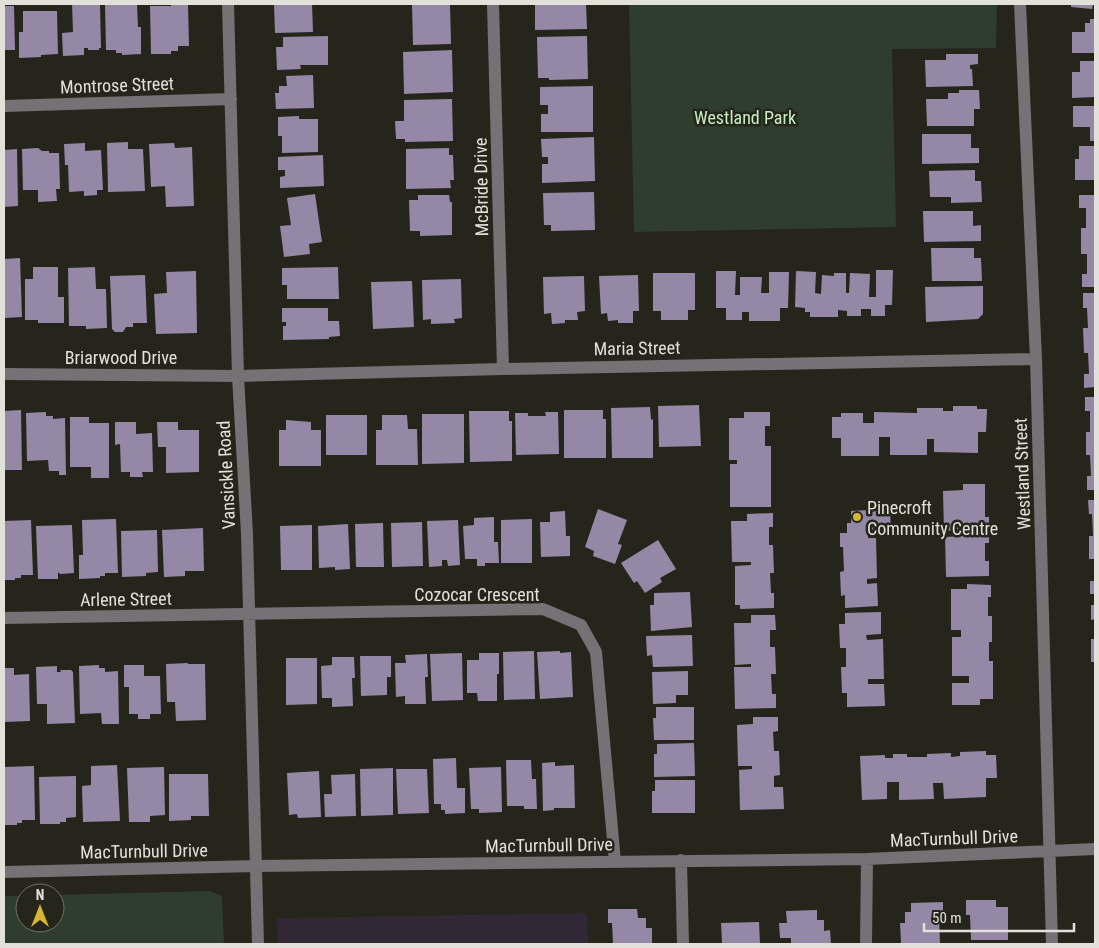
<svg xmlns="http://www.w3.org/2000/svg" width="1099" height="948" viewBox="0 0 1099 948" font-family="'Roboto Condensed',sans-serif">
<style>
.commercial{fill:#322735}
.green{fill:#2f3d2e}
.building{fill:#9488a6}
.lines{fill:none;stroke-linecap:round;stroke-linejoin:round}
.minor{stroke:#757174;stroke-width:12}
.poi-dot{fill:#d7b434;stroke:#26251b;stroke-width:2}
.labels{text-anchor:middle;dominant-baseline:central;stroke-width:5;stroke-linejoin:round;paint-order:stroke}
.street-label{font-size:18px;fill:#e1e0d9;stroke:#26251b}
.park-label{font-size:18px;fill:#c4efc1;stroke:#26251b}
.poi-label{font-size:18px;fill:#e1e0d9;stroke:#26251b;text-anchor:start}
</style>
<rect width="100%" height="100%" fill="#26251b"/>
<path class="commercial" d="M 587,913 L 588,944 L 278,944 L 277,918 Z"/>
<path class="green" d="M 629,4 L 997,4 L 996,48 L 892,49 L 896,227 L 634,232 Z
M 209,891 L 222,896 L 224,944 L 4,944 L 4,896 L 25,896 L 25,923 L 55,923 L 55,895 Z"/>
<path class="building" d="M 72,4 L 100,4 L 101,48 L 99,48 L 99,50 L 88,50 L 88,48 L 84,48 L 84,55 L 63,56 L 62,33 L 73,32 Z
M 105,4 L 137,4 L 138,27 L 141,27 L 141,54 L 122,55 L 122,53 L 116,53 L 116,50 L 106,50 Z
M 171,4 L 188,4 L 189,46 L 178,46 L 178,51 L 171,51 L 171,54 L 151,54 L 150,6 L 171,6 Z
M 274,4 L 312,4 L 313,32 L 275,33 Z
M 412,4 L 450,4 L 451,44 L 413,45 Z
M 535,4 L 586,4 L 587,29 L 535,30 Z
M 1071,4 L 1093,4 L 1092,9 L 1071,7 Z
M 4,6 L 14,6 L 15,50 L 4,50 Z
M 23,11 L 57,11 L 58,54 L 41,55 L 41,57 L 19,58 L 19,32 L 23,32 Z
M 1090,19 L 1095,19 L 1094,53 L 1072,53 L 1072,32 L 1085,32 L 1085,23 L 1090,23 Z
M 328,36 L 328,65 L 300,65 L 301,69 L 277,70 L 276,47 L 283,47 L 283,37 Z
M 587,36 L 588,79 L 549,80 L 549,78 L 538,78 L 537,37 Z
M 452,50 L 453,92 L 404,94 L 403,52 Z
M 946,54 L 978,54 L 978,64 L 970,65 L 970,69 L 972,69 L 973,86 L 926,87 L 925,60 L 946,60 Z
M 1080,61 L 1095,61 L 1095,97 L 1072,98 L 1072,72 L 1080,72 Z
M 313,75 L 314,108 L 276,109 L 275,93 L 279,93 L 279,86 L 287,86 L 286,76 Z
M 593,86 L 593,132 L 541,132 L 541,114 L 548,114 L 548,105 L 540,105 L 540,87 Z
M 959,90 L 979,90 L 980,109 L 974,109 L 974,126 L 927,126 L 926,99 L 948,99 L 948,93 L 959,93 Z
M 452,99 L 453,141 L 405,142 L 405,139 L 396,139 L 395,121 L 404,121 L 404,100 Z
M 1073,106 L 1095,106 L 1095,141 L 1090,141 L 1090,127 L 1073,127 Z
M 299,116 L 299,119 L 318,119 L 318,152 L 282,153 L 282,136 L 278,136 L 278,117 Z
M 922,134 L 971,134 L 971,148 L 979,148 L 979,163 L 922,164 Z
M 594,137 L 595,181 L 542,183 L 542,164 L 548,164 L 548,157 L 542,157 L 541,139 Z
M 128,142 L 128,149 L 143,149 L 145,191 L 108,192 L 107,143 Z
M 85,143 L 85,151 L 101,150 L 103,190 L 97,190 L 97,195 L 84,196 L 84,191 L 69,192 L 68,165 L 65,165 L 64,144 Z
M 174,143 L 175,148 L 192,147 L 194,206 L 166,207 L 165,186 L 151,187 L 149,144 Z
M 1079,146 L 1095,146 L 1095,180 L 1075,180 L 1075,159 L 1079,159 Z
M 38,148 L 42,151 L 49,151 L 49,153 L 59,153 L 60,189 L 56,189 L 57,201 L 38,202 L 38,190 L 23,190 L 22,149 Z
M 449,148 L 449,155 L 453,155 L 454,180 L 450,180 L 451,188 L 406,189 L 406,149 Z
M 17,149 L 18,206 L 4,207 L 4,150 Z
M 323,155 L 324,186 L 280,188 L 280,177 L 285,176 L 285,170 L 278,170 L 278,157 Z
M 975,170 L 975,181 L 981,181 L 982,202 L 951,203 L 951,197 L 930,197 L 929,171 Z
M 594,192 L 595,230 L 551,231 L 551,225 L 544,225 L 543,193 Z
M 315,194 L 322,242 L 309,244 L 310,254 L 284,257 L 280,226 L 291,225 L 287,198 Z
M 418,195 L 449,195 L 450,202 L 452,202 L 452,235 L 420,236 L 420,231 L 410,231 L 409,200 L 418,200 Z
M 1079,195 L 1095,195 L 1095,287 L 1082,287 L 1082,274 L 1087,274 L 1087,254 L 1081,254 L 1081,228 L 1086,228 L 1086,208 L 1079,208 Z
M 923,211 L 973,211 L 973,226 L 981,225 L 981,241 L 924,242 Z
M 931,248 L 974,248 L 974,258 L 981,258 L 982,281 L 932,281 Z
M 20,258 L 22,317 L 4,318 L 4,259 Z
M 33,267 L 58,267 L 58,297 L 64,297 L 64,323 L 38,323 L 38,320 L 25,320 L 25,279 L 33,279 Z
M 95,267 L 96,289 L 106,289 L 107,328 L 86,329 L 86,326 L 69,326 L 68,268 Z
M 338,267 L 339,299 L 287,299 L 287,285 L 282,285 L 282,268 Z
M 876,270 L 893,270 L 892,305 L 885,305 L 885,316 L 871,316 L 871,309 L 861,309 L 861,316 L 847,316 L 847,311 L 838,310 L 838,317 L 810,317 L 810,312 L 805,312 L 805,308 L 795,307 L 796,271 L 816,272 L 815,293 L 821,294 L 822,275 L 834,276 L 834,273 L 846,273 L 846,293 L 849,293 L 850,273 L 870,274 L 869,297 L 876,297 Z
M 196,271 L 197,333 L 156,334 L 154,294 L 167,293 L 166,272 Z
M 716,271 L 736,271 L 735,295 L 740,295 L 740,277 L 762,277 L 761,293 L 769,293 L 769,272 L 789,272 L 788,308 L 780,308 L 780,321 L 749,321 L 749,312 L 742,312 L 742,320 L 726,320 L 726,308 L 716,308 Z
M 653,273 L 695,273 L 695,310 L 688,310 L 688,320 L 661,320 L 661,311 L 653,311 Z
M 145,275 L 147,323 L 133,323 L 133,327 L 126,327 L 123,332 L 115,332 L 112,329 L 110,276 Z
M 638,275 L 639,311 L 633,311 L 633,323 L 618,323 L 618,320 L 608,321 L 607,313 L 601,314 L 599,276 Z
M 584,276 L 585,311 L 577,312 L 578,320 L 565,320 L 565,323 L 552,324 L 551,313 L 544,314 L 543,277 Z
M 461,279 L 462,318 L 454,319 L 455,323 L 431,324 L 431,319 L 423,320 L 422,280 Z
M 412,281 L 414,327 L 373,329 L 371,282 Z
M 983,286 L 983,314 L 978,319 L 926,322 L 925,287 Z
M 1083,293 L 1095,293 L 1095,387 L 1084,388 L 1084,374 L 1089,374 L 1088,353 L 1084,353 L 1083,328 L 1088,328 L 1087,308 L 1083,308 Z
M 282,308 L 328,308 L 328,321 L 339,321 L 340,336 L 329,337 L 329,339 L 283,340 L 283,326 L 286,326 L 286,322 L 282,322 Z
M 1085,397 L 1095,397 L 1095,490 L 1087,490 L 1087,476 L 1091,476 L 1090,455 L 1086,455 L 1086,432 L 1090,432 L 1090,411 L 1085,411 Z
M 699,405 L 701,446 L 659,447 L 658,406 Z
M 953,406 L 977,406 L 977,409 L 987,409 L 986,432 L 978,432 L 978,453 L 934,452 L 934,439 L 927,439 L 927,455 L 890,455 L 890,437 L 879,437 L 879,456 L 841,456 L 841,438 L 832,438 L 832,417 L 841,417 L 841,413 L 863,413 L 863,423 L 874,423 L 874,412 L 917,413 L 917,408 L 943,408 L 943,411 L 953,411 Z
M 650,407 L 651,420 L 653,419 L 653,458 L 612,458 L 611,408 Z
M 21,410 L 22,470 L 4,470 L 4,411 Z
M 564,410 L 603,410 L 603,419 L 606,419 L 606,458 L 564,458 Z
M 469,411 L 509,411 L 509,421 L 512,421 L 512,461 L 470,462 Z
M 46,412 L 46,416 L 53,416 L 53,419 L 65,418 L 66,475 L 59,475 L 59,471 L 49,471 L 48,460 L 27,461 L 26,413 Z
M 545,412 L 558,412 L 559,454 L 516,455 L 515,413 L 528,413 L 528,416 L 546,416 Z
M 744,412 L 770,412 L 770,426 L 765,426 L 765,446 L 771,446 L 771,507 L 730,507 L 730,464 L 737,464 L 737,460 L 729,460 L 729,418 L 744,418 Z
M 422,414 L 464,414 L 464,463 L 422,464 Z
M 326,415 L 367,415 L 367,455 L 326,455 Z
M 382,415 L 407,415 L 408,429 L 417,429 L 418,465 L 376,465 L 376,430 L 382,430 Z
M 70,417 L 89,417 L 89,423 L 109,423 L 109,478 L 91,478 L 91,467 L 70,467 Z
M 286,420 L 311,422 L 311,430 L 321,430 L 321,466 L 279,466 L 279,430 L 286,430 Z
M 115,422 L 136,422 L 136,434 L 152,433 L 153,472 L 142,472 L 143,477 L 130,477 L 130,472 L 121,472 L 120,444 L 115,445 Z
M 157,422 L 178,422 L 178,430 L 199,430 L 199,472 L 166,473 L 166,447 L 158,447 Z
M 963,484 L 985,484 L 985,517 L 989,517 L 989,543 L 985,543 L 985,561 L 989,561 L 989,576 L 946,577 L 945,537 L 964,536 L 964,530 L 944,531 L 943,491 L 963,490 Z
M 1088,500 L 1095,500 L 1095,559 L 1089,559 L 1089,536 L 1093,536 L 1092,514 L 1089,514 Z
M 598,509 L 627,520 L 618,544 L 622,545 L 615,564 L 593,556 L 594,551 L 585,547 Z
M 890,509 L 891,533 L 868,533 L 868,538 L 876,538 L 877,578 L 867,579 L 867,584 L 877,583 L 878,606 L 845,608 L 845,595 L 841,596 L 840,572 L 844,571 L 843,547 L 840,547 L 840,533 L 847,533 L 847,523 L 851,523 L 851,511 Z
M 565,511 L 566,536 L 570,536 L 570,556 L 541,557 L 540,522 L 550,522 L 550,512 Z
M 773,513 L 773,527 L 769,527 L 769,545 L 773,545 L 774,573 L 770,573 L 771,593 L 774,593 L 774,608 L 740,609 L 740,605 L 735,605 L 735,566 L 751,565 L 751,562 L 732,562 L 731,521 L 747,521 L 747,514 Z
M 494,517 L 494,542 L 498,542 L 499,563 L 485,563 L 485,566 L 477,566 L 477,559 L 465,559 L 463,526 L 474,525 L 474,518 Z
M 116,519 L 118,573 L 105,573 L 105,576 L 100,576 L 100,578 L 79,579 L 79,555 L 83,555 L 82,520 Z
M 532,519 L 532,563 L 501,563 L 501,520 Z
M 31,520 L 33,575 L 21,575 L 21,578 L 15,578 L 15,580 L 4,580 L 4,521 Z
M 458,520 L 460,565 L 448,566 L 447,560 L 442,560 L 442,566 L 429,567 L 427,521 Z
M 422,522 L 423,566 L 392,567 L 391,523 Z
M 383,523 L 384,567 L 356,567 L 355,524 Z
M 348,524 L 350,569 L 335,570 L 335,567 L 319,568 L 318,526 Z
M 72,525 L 74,573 L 60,574 L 58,572 L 58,579 L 38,579 L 36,526 Z
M 312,525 L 312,570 L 281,570 L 280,526 Z
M 203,528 L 204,571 L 185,571 L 185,576 L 164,577 L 162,530 Z
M 157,530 L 158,572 L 146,573 L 146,576 L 122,577 L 121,531 Z
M 658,540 L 676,569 L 660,578 L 662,582 L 645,593 L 637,581 L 634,583 L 621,563 Z
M 1090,581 L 1095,581 L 1095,594 L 1090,594 Z
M 967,584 L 991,585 L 991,597 L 988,597 L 988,616 L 992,616 L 992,642 L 989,642 L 989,661 L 993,661 L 993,699 L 980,699 L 980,705 L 952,705 L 952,683 L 969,683 L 969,676 L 952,676 L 952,637 L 961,637 L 961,630 L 951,630 L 951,589 L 967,589 Z
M 690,592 L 692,627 L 651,631 L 650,605 L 654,605 L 654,593 Z
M 1091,605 L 1095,605 L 1095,619 L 1091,620 Z
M 881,612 L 881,634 L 866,635 L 867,640 L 883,639 L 884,679 L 868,679 L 868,684 L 884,684 L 885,706 L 847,707 L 847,693 L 842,693 L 841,667 L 846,667 L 846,648 L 840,648 L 839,624 L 845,624 L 845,613 Z
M 751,615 L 775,615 L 776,630 L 770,630 L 770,647 L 775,647 L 776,674 L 771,674 L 772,694 L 776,694 L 776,708 L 735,709 L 734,667 L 751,667 L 751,664 L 735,665 L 734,623 L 751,623 Z
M 692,635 L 693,666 L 653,667 L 652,655 L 647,656 L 646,636 Z
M 1091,639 L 1095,639 L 1095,662 L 1091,662 Z
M 534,651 L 535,699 L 504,700 L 503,652 Z
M 560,651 L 560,653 L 571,652 L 573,697 L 540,699 L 537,652 Z
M 462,653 L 463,700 L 432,701 L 430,654 Z
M 479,653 L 499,653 L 499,674 L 497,674 L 497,701 L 478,701 L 477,693 L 467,693 L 467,660 L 479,660 Z
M 427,654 L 428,677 L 425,677 L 426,704 L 405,704 L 405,696 L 396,697 L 395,663 L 406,663 L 405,655 Z
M 360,656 L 391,656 L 391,677 L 387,677 L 387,695 L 361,696 Z
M 332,657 L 354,657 L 355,678 L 352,678 L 353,706 L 332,707 L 332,698 L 322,698 L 321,666 L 332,665 Z
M 286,658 L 317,658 L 317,704 L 286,705 Z
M 188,663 L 188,664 L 205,664 L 206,720 L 176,721 L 175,702 L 167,702 L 166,664 Z
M 99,665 L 99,668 L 105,668 L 105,672 L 118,671 L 119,724 L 102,724 L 101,713 L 80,714 L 79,666 Z
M 124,665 L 144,665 L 144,676 L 160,676 L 161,714 L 150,714 L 150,719 L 138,719 L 138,714 L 129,714 L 129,687 L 124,687 Z
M 57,666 L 57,672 L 61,672 L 60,670 L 71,670 L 73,672 L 75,723 L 47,724 L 47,704 L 37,704 L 36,667 Z
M 4,668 L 14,668 L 14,675 L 29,674 L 30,721 L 4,722 Z
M 688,671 L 688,695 L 676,695 L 676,703 L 653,704 L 652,672 Z
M 656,707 L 694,707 L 694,740 L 654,740 L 653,718 L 656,718 Z
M 753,717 L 778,717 L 778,731 L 773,732 L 774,751 L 779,751 L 780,775 L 774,776 L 774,787 L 783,787 L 784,809 L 740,810 L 739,770 L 752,769 L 752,766 L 738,766 L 737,725 L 753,724 Z
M 694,743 L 695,776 L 654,777 L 654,754 L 657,754 L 657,744 Z
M 986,751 L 986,755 L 996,755 L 997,778 L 986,778 L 986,797 L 944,799 L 943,783 L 933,783 L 934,799 L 899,800 L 899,782 L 887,782 L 887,799 L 862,800 L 860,756 L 885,755 L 885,758 L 893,758 L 893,754 L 907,754 L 907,757 L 927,757 L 927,754 L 951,753 L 951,757 L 960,756 L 960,752 Z
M 456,758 L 457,788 L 465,788 L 465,813 L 445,814 L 445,810 L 441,810 L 441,804 L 434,804 L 433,759 Z
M 506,760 L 531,760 L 532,779 L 536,779 L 537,809 L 524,809 L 524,806 L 507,806 Z
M 555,762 L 555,766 L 574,765 L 575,808 L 554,808 L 554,810 L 543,811 L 542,763 Z
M 117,765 L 120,821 L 83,822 L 82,786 L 91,785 L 91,766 Z
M 34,766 L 35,820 L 22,820 L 22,823 L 17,823 L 17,825 L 4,825 L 4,767 Z
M 164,767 L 165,815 L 150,816 L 150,822 L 129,822 L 127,768 Z
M 501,767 L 502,812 L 479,813 L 479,809 L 471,809 L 469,768 Z
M 393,768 L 393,815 L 361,816 L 360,769 Z
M 396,769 L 427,769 L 429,813 L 398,814 Z
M 319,771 L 321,817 L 298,818 L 297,814 L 289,815 L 287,773 Z
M 169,774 L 208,774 L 209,816 L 191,816 L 191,820 L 169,821 Z
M 355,774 L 356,816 L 325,817 L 324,794 L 332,794 L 331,775 Z
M 76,776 L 76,817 L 66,818 L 66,822 L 60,822 L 60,824 L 40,824 L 39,777 Z
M 655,780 L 695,780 L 695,813 L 652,813 L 652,791 L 655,791 Z
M 966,900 L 996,900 L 996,907 L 1008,907 L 1008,940 L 971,940 L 970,915 L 966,915 Z
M 943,902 L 943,914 L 939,915 L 940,943 L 901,943 L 900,923 L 905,923 L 905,912 L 911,912 L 911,903 Z
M 608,909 L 637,909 L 638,918 L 646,918 L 646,928 L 652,928 L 652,944 L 613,944 L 612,923 L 608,923 Z
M 817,910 L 817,920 L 824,920 L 824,931 L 830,930 L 831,944 L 791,944 L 791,938 L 780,938 L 779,923 L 787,923 L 786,911 Z
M 759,922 L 760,944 L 722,943 L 721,923 Z"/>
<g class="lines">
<path class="minor" d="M 228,4 L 238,376 L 247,534 L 258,944
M 493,4 L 503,369
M 1020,4 L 1036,359 L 1052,944
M 4,106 L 231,99
M 4,374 L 238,376 L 503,369 L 1036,359
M 4,618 L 543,609 L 581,625 L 596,652 L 615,862
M 681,860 L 683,944
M 4,872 L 256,866 L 867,859 L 1095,849
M 866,944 L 867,859"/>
</g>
<circle class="poi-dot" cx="857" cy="517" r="5"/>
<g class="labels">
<g class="street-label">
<text transform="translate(117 85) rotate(-2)">Montrose Street</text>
<text transform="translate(481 187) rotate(-91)">McBride Drive</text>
<text transform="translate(637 348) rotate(-1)">Maria Street</text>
<text x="121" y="357">Briarwood Drive</text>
<text transform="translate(1022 474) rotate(-92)">Westland Street</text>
<text transform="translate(226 475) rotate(-93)">Vansickle Road</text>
<text x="477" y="594">Cozocar Crescent</text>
<text transform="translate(126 599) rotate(-1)">Arlene Street</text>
<text transform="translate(954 838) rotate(-2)">MacTurnbull Drive</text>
<text transform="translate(549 845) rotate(-1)">MacTurnbull Drive</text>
<text transform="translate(144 851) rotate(-1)">MacTurnbull Drive</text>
</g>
<g class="park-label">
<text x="745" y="117">Westland Park</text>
</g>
<g class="poi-label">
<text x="867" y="507">Pinecroft<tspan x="867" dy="21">Community Centre</tspan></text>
</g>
</g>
<rect width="1099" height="948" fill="none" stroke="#e1e0d9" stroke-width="10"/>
<g transform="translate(40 908)"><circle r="24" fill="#26251b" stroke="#717067"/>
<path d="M0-4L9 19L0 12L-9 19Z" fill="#d7b434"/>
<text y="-8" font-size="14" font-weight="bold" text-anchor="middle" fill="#e1e0d9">N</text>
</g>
<path d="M924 923v8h150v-8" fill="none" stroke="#e1e0d9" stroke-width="2.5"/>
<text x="932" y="923" font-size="15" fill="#e1e0d9" stroke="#26251b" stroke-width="4" paint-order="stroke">50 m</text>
</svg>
